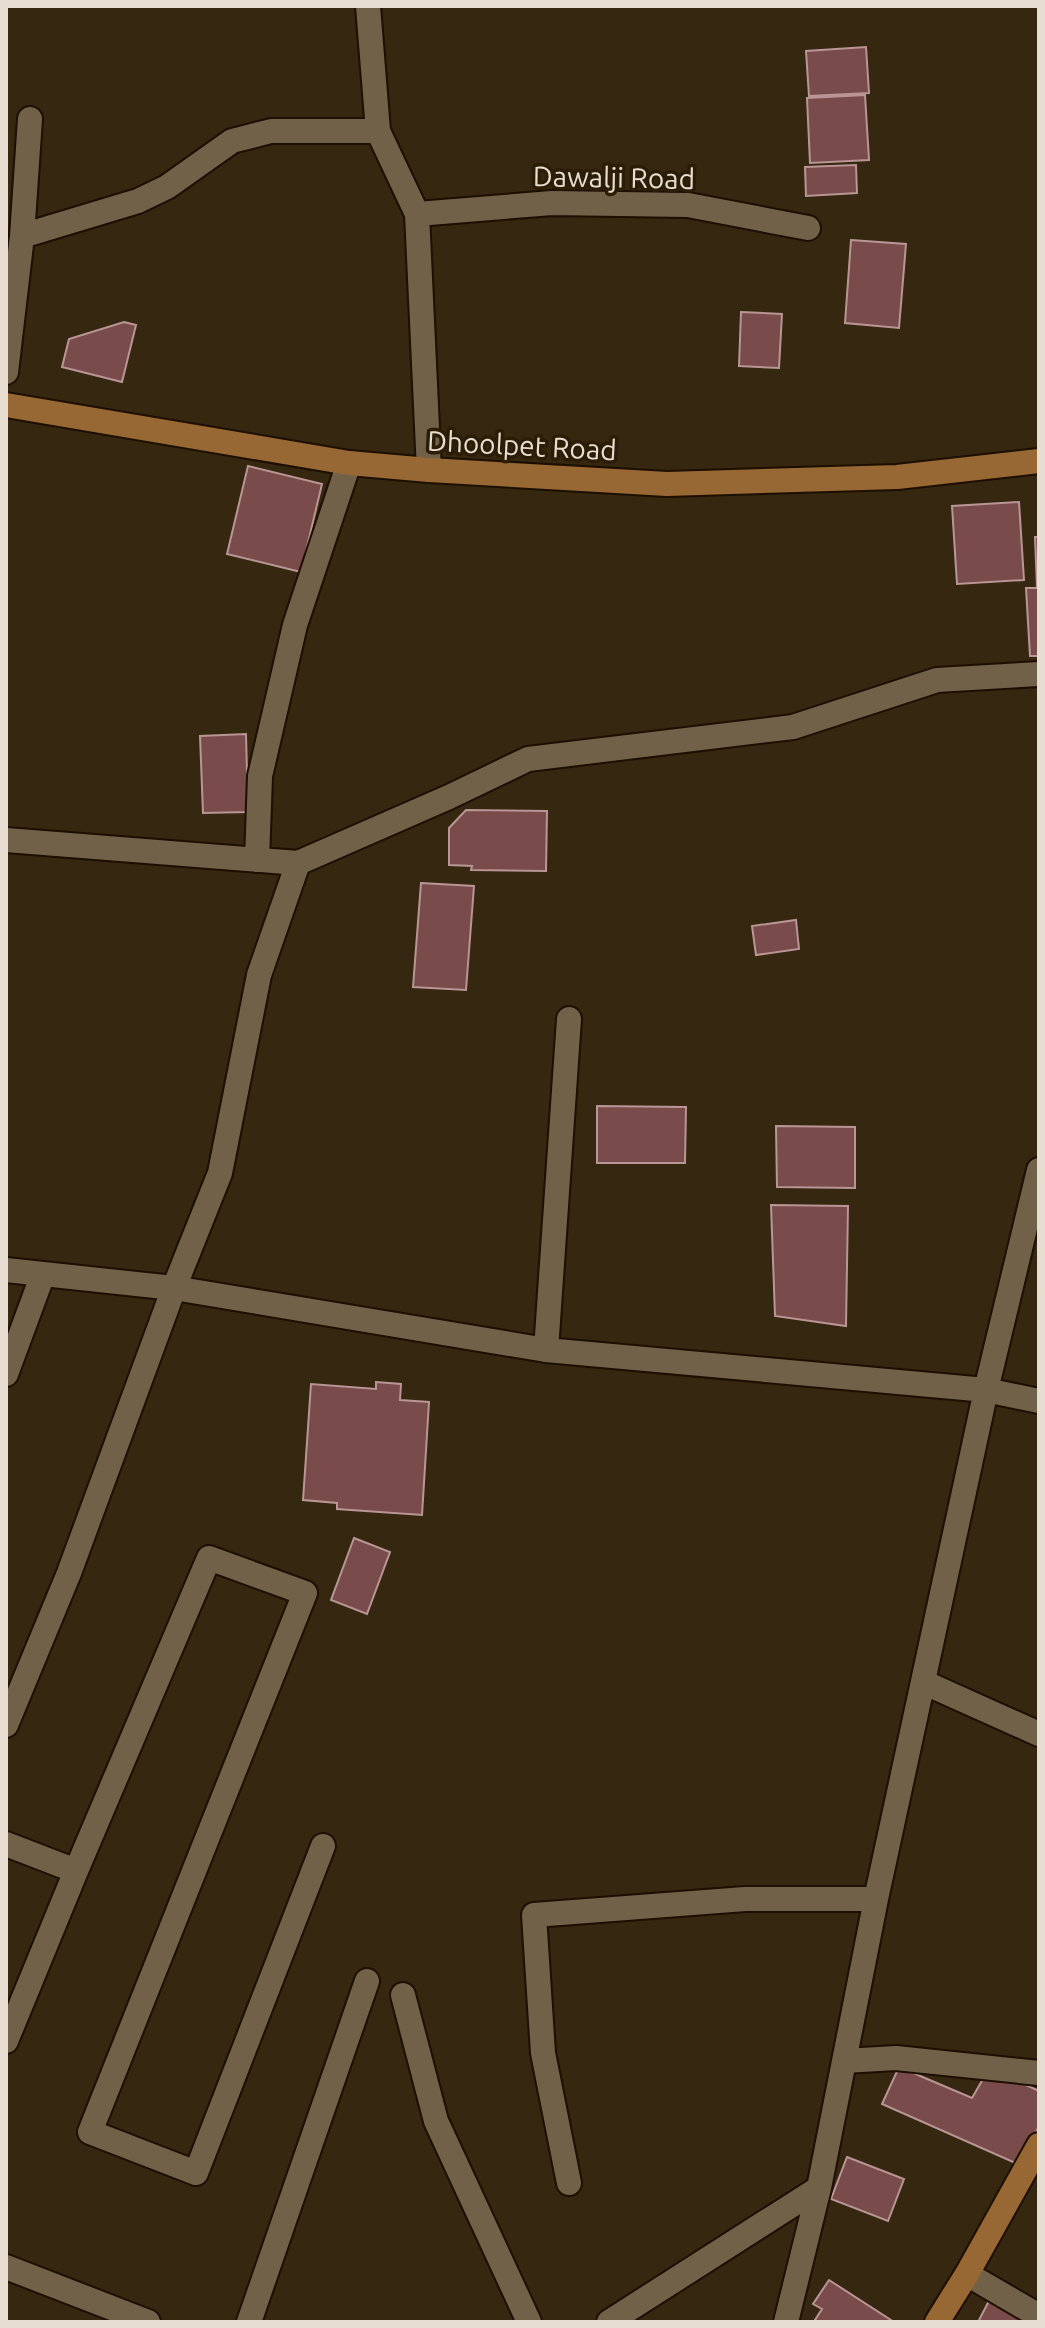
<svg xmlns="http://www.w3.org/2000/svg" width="1045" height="2328" viewBox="0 0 1045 2328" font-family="Ubuntu,sans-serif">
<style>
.building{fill:#794b4a;stroke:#b99695;stroke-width:2}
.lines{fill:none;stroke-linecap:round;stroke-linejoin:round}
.street-casing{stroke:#1d0f00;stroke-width:28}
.secondary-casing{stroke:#1d0f00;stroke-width:28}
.street{stroke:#726149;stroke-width:24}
.secondary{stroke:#976833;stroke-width:24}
.labels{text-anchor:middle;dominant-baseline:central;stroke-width:7;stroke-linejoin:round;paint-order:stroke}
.street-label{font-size:28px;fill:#e7ddd0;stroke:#2c1d07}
</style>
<rect width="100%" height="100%" fill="#362711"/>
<path class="building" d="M 866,47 L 869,93 L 809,96 L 806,51 Z
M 865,95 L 869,160 L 810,163 L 807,98 Z
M 856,165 L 857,193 L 806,196 L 805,167 Z
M 851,240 L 906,244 L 899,328 L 845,323 Z
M 741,312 L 782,314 L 779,368 L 739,366 Z
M 124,322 L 136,325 L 122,382 L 62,367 L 69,339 Z
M 248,466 L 322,484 L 301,572 L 227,554 Z
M 1019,502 L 1024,580 L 957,584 L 952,506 Z
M 1035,537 L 1039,537 L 1039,656 L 1030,656 L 1026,588 L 1037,588 Z
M 246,734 L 248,812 L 203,813 L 200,736 Z
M 466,810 L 547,811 L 546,871 L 471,870 L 472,866 L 449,865 L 449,828 Z
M 421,883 L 474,886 L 466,990 L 413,987 Z
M 796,920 L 799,949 L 756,955 L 752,926 Z
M 597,1106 L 686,1107 L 685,1163 L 597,1163 Z
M 776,1126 L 855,1127 L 855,1188 L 777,1187 Z
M 771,1205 L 848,1206 L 846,1326 L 775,1316 Z
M 376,1382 L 401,1384 L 400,1400 L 429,1402 L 422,1515 L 337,1509 L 337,1503 L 303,1500 L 311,1384 L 376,1389 Z
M 354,1538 L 390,1552 L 367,1614 L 331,1600 Z
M 899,2067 L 972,2098 L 987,2072 L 1011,2082 L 1013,2079 L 1039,2091 L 1039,2126 L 1020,2165 L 882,2104 Z
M 847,2157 L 904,2179 L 888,2221 L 831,2199 Z
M 829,2280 L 894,2322 L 818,2322 L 815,2320 L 822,2309 L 813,2304 Z
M 990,2299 L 1031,2322 L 978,2322 Z"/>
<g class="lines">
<g class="street-casing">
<path id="street" d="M 378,131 L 417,214 L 429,470
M 417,214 L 552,203 L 688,205 L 808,228
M 22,236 L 138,201 L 167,187 L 232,141 L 271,131 L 378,131 L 368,6
M 6,372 L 22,236 L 30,119
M 6,840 L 298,863
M 257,860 L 260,776 L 295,625 L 349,463
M 6,1270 L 174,1288 L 546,1350 L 986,1390 L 1039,1401
M 546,1350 L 569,1019
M 6,1374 L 43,1274
M 923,1682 L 1039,1734
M 6,1725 L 69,1573 L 174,1288 L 220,1173 L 259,975 L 298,863 L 449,797 L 528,759 L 793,727 L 937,680 L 1039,674
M 6,1844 L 76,1871
M 403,1995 L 436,2121 L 529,2322
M 6,2041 L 76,1871 L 209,1558 L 305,1593 L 90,2132 L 196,2173 L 323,1846
M 844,2061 L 896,2058 L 1039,2073
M 569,2183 L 543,2053 L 534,1915 L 745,1899 L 876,1899
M 6,2267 L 148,2322
M 967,2274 L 1039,2316
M 249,2322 L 367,1981
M 609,2322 L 819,2188 L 876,1899 L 986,1390 L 1039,1170
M 786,2322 L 819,2188"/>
</g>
<g class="secondary-casing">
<path id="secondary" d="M 6,405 L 349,463 L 429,470 L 667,484 L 897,477 L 1039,461
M 937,2322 L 967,2274 L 1039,2145"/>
</g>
<use href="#street" class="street"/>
<use href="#secondary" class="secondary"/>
</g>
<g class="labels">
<g class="street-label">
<text transform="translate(614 177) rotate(1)">Dawalji Road</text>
<text transform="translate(522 445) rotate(3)">Dhoolpet Road</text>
</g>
</g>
<rect width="1045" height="2328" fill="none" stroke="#e7ddd0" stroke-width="16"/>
</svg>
